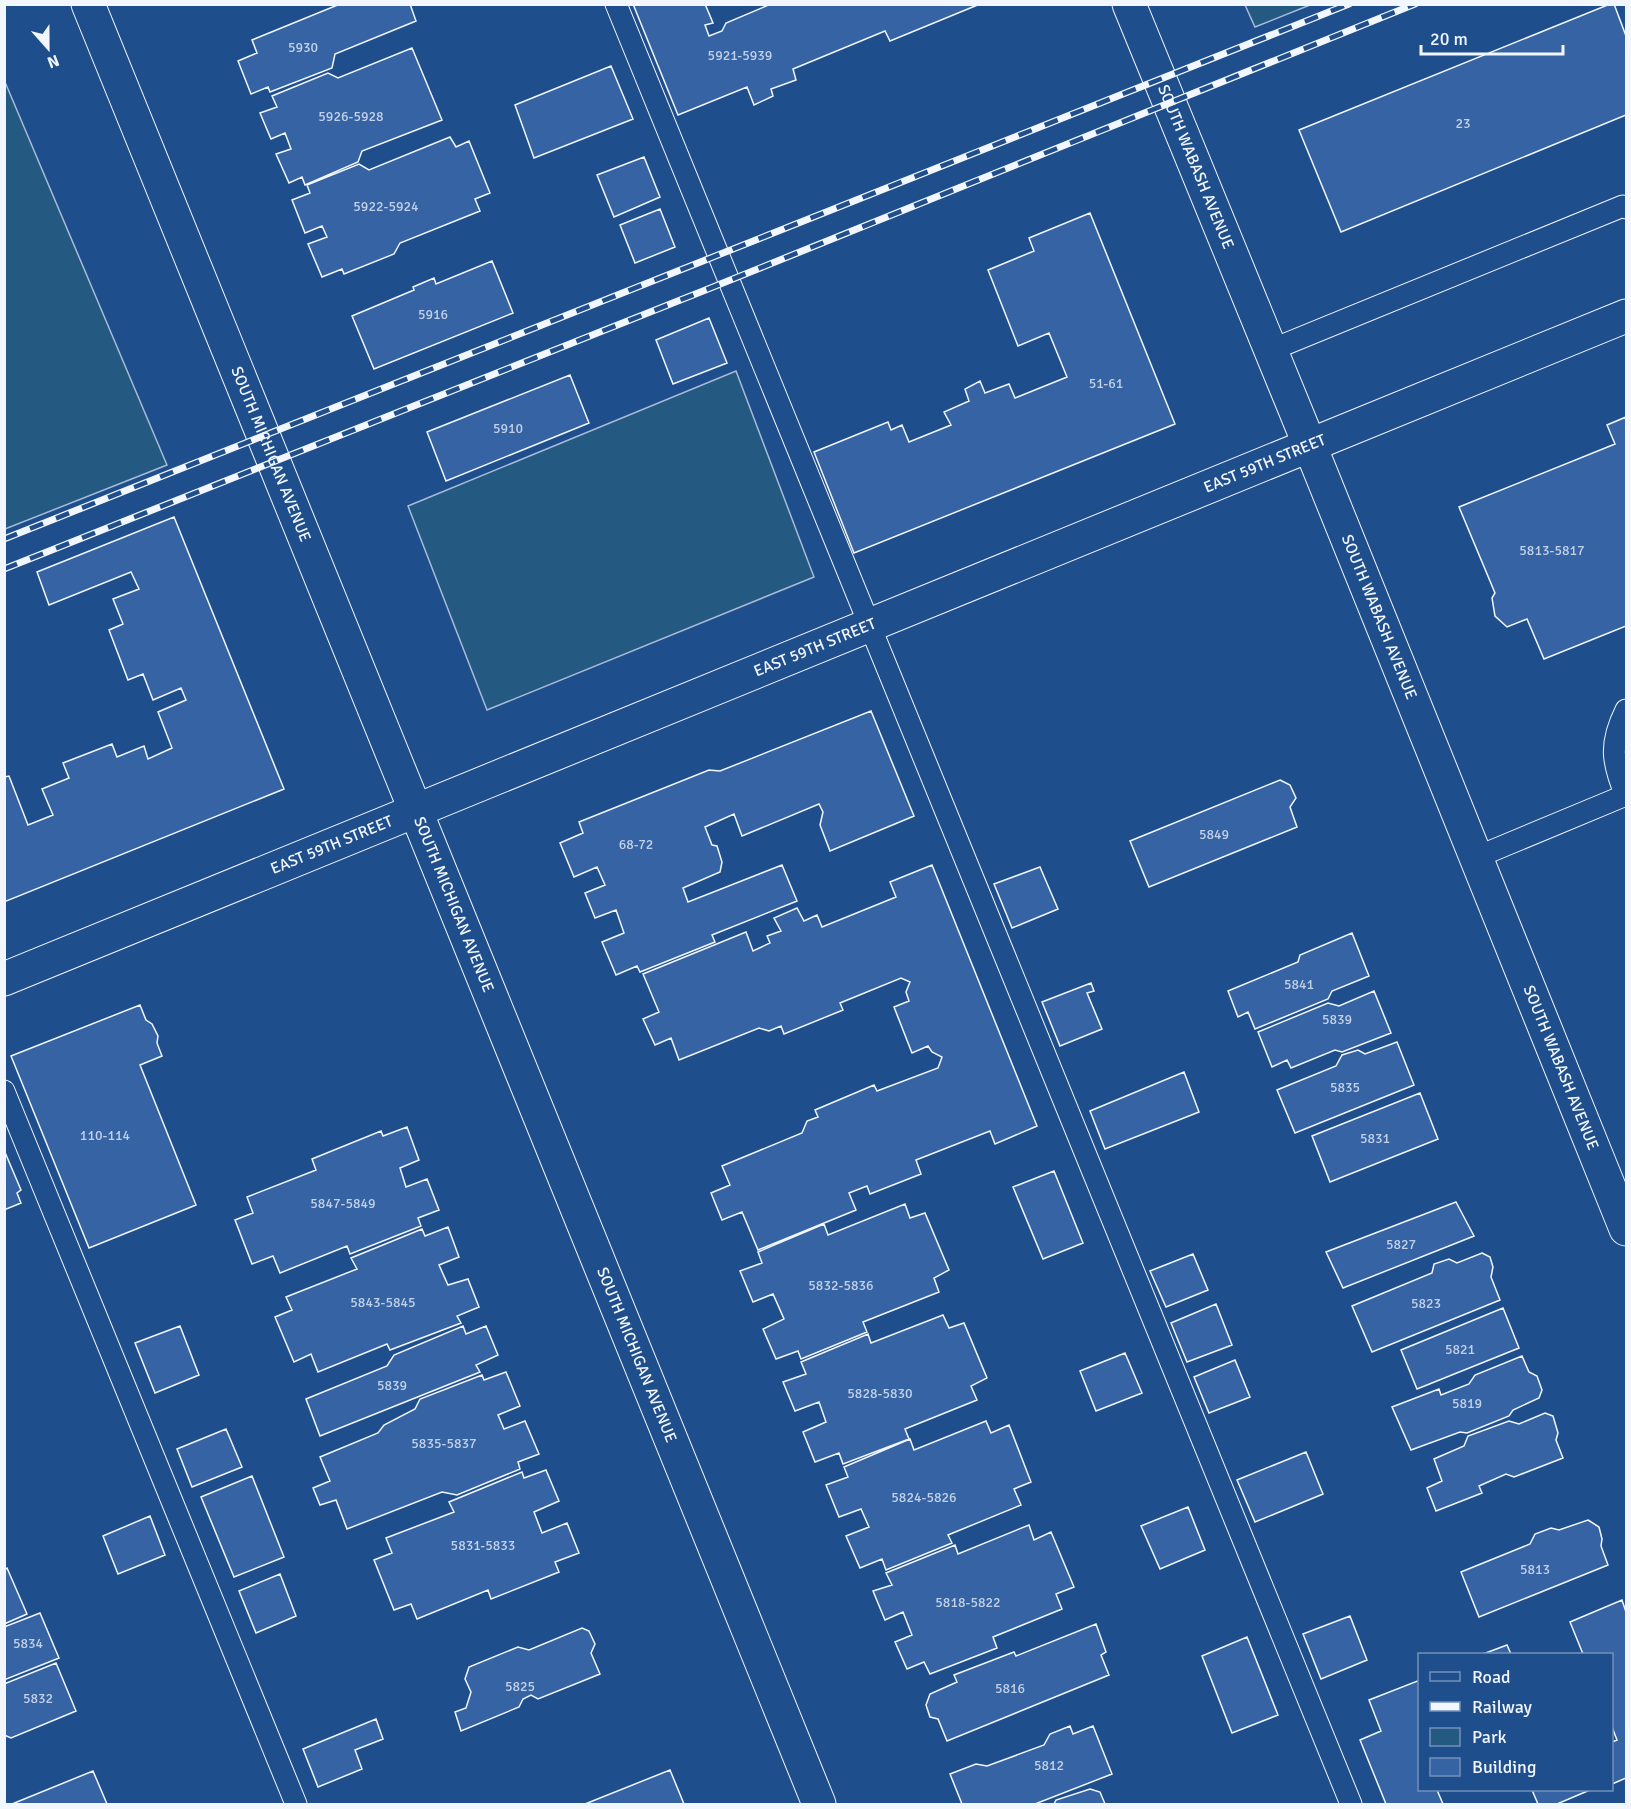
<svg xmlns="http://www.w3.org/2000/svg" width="1631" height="1809" viewBox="0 0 1631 1809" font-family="Signika,sans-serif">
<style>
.green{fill:#245a82;stroke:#a8bbd7;stroke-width:1.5}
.building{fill:#3563a3;stroke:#f2f6ff;stroke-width:1.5}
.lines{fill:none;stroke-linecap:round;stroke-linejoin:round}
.lane-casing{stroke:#f2f6ff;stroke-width:23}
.street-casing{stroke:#f2f6ff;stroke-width:35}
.secondary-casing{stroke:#f2f6ff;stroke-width:35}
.lane{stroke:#1f4e8c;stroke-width:21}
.street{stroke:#1f4e8c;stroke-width:33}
.secondary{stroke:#1f4e8c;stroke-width:33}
.rail-casing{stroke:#f2f6ff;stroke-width:7}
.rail{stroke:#1f4e8c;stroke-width:4.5;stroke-dasharray:14;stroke-linecap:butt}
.labels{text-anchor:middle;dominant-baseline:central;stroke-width:4.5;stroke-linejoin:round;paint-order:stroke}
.number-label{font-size:14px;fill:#c3d1e8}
.street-label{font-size:16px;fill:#f2f6ff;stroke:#1f4e8c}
</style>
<rect width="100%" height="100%" fill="#1f4e8c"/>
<path class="green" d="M 1245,5 L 1310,5 L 1255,27 Z
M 5,82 L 167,465 L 5,529 L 4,529 Z
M 736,371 L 814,577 L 487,710 L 408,506 Z"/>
<path class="building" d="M 340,4 L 410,4 L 416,21 L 335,54 L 332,68 L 270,92 L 268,87 L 251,94 L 238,61 L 257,53 L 252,40 Z
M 633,4 L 705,4 L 713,23 L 705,25 L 709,36 L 722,31 L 726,23 L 771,4 L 980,4 L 890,41 L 885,31 L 793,69 L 796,80 L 771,89 L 773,96 L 754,105 L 747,87 L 678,115 Z
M 1610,4 L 1614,4 L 1626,36 L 1626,115 L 1341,232 L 1299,130 Z
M 412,48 L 442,120 L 362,151 L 358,162 L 305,185 L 302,177 L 289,183 L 276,154 L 291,149 L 285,133 L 271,139 L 260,113 L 277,107 L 272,96 L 328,73 L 338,78 Z
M 611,66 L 633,119 L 534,158 L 515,105 Z
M 450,137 L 456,147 L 469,141 L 490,193 L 475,199 L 480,211 L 400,243 L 394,254 L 344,274 L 342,269 L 322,277 L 308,244 L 327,237 L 322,226 L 305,233 L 292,200 L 310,193 L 307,185 L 359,164 L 369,170 Z
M 644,157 L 660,197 L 614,217 L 597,175 Z
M 660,209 L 675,247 L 635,263 L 620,225 Z
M 1090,213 L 1175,424 L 854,553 L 814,452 L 888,422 L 891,430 L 902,425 L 909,442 L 951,425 L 944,412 L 969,401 L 965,389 L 980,381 L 985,393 L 1009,384 L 1015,398 L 1067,377 L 1049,333 L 1018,346 L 988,270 L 1034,251 L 1029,238 Z
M 492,261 L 513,313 L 374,369 L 352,316 L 414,290 L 413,287 L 434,278 L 436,284 Z
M 709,318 L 727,363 L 673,384 L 656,340 Z
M 570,375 L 589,423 L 446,481 L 427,432 Z
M 1626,417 L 1626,626 L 1544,659 L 1527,619 L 1507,627 L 1495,616 L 1492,598 L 1495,593 L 1459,507 L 1615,444 L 1607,425 Z
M 174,517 L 284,789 L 4,902 L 4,777 L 9,776 L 28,825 L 53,815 L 42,789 L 69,778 L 63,763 L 112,744 L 117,757 L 144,746 L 148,759 L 172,748 L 158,712 L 186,700 L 181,688 L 153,700 L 143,674 L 128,680 L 109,630 L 123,624 L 113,599 L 139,589 L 131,572 L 49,605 L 37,572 Z
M 871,711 L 914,816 L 830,851 L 820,825 L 823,812 L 819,804 L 742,836 L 734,814 L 705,827 L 712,845 L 717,846 L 722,862 L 720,872 L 683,888 L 688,902 L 782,865 L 797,901 L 712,935 L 715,942 L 640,972 L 637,966 L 616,975 L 602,942 L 624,933 L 616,910 L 595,918 L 585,893 L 605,885 L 597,867 L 574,877 L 560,843 L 583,833 L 579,822 L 709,770 L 720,771 Z
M 1280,780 L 1290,785 L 1296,798 L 1290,807 L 1297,827 L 1149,887 L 1130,841 Z
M 932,865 L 1037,1126 L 995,1144 L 990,1131 L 916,1160 L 921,1174 L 870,1194 L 867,1186 L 849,1193 L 856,1210 L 758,1250 L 742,1212 L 722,1220 L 711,1193 L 730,1185 L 722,1166 L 802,1133 L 807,1121 L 818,1117 L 815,1110 L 874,1085 L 877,1091 L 938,1068 L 942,1057 L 932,1052 L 928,1046 L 912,1053 L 894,1007 L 909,1001 L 906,992 L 910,982 L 901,978 L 840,1003 L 843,1010 L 784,1034 L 781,1026 L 769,1031 L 759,1028 L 679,1060 L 671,1038 L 655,1045 L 643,1019 L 659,1012 L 643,974 L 746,932 L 753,951 L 770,943 L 767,936 L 781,931 L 774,918 L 797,908 L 804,921 L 817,915 L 822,927 L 896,897 L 890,882 Z
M 1040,867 L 1058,909 L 1012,928 L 994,884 Z
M 1352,933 L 1369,976 L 1332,991 L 1328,999 L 1255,1029 L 1248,1012 L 1238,1017 L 1228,991 L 1298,962 L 1300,955 Z
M 1091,983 L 1094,991 L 1087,993 L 1102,1029 L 1060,1046 L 1042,1002 Z
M 1374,991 L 1391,1033 L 1342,1052 L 1335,1050 L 1291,1068 L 1287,1060 L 1272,1067 L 1258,1032 L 1328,1003 L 1339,1006 Z
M 140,1005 L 146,1020 L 152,1024 L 158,1036 L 157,1043 L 162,1056 L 140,1065 L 196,1205 L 89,1248 L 11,1056 Z
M 1397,1042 L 1414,1085 L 1295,1133 L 1277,1090 L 1336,1066 L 1342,1055 L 1358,1050 L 1365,1054 Z
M 1184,1072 L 1199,1112 L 1105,1149 L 1090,1111 Z
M 1420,1093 L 1438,1139 L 1330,1182 L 1312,1136 Z
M 407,1127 L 419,1160 L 400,1168 L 406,1187 L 427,1179 L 439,1210 L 418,1218 L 421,1226 L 350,1254 L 347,1246 L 280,1273 L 273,1256 L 252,1264 L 235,1220 L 253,1213 L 247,1197 L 316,1170 L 312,1159 L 381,1131 L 383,1136 Z
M 4,1150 L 21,1190 L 17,1193 L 21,1203 L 4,1210 Z
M 1054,1171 L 1083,1243 L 1043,1259 L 1013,1187 Z
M 1456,1202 L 1474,1236 L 1343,1288 L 1326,1252 Z
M 905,1204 L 910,1218 L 925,1213 L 949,1270 L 934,1278 L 939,1292 L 863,1322 L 867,1332 L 801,1359 L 798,1351 L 776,1359 L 763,1329 L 784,1319 L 773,1294 L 753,1302 L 740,1271 L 762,1263 L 758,1252 L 824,1224 L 828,1235 Z
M 448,1227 L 459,1257 L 439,1265 L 448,1285 L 468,1279 L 479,1307 L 457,1316 L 461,1323 L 390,1350 L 387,1344 L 318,1372 L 311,1354 L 294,1362 L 275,1317 L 292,1310 L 286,1297 L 357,1269 L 351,1258 L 422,1229 L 425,1236 Z
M 1482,1253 L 1490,1257 L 1493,1267 L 1491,1277 L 1500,1300 L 1372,1352 L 1352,1306 L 1432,1273 L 1434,1264 L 1449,1259 L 1457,1263 Z
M 1193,1254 L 1208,1290 L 1166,1307 L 1150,1271 Z
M 1216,1304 L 1232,1345 L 1187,1362 L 1171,1323 Z
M 1503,1308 L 1519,1348 L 1417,1389 L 1401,1350 Z
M 943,1315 L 949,1328 L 964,1323 L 987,1378 L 971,1386 L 977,1400 L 905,1429 L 909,1439 L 843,1464 L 839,1453 L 815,1462 L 803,1432 L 826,1422 L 819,1402 L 795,1411 L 783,1382 L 806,1374 L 801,1362 L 868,1334 L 871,1343 Z
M 180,1326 L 199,1375 L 155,1393 L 135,1343 Z
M 463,1326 L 466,1334 L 486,1326 L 498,1355 L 476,1365 L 480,1372 L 320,1436 L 306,1399 L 387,1366 L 394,1355 Z
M 1125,1353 L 1142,1393 L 1096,1411 L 1080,1371 Z
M 1522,1356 L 1529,1372 L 1537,1376 L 1542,1390 L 1539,1398 L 1513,1410 L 1509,1416 L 1467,1433 L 1460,1432 L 1411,1450 L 1392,1407 L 1439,1389 L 1441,1395 L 1469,1384 L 1475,1375 Z
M 1235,1360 L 1250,1397 L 1209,1413 L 1194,1377 Z
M 506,1372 L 520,1406 L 498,1415 L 504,1429 L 525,1421 L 539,1454 L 518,1462 L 520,1469 L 457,1495 L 442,1492 L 347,1529 L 336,1500 L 320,1505 L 313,1488 L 330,1481 L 320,1457 L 378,1433 L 384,1425 L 415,1409 L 420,1399 L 482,1375 L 484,1380 Z
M 1545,1413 L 1553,1416 L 1558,1433 L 1556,1440 L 1563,1458 L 1514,1477 L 1506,1474 L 1479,1486 L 1482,1493 L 1436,1511 L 1427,1488 L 1442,1481 L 1434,1459 L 1464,1446 L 1468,1436 L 1509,1421 L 1519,1424 Z
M 986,1421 L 991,1433 L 1009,1425 L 1031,1482 L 1014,1489 L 1021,1505 L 948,1535 L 952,1543 L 886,1570 L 882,1559 L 860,1568 L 846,1536 L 869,1527 L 861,1509 L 839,1517 L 826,1485 L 848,1477 L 844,1467 L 910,1439 L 914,1450 Z
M 226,1429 L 242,1467 L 192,1487 L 177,1449 Z
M 1306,1452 L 1323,1494 L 1255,1522 L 1237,1480 Z
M 546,1470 L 559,1501 L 534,1512 L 542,1533 L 567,1523 L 579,1553 L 555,1562 L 559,1572 L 491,1599 L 488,1590 L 417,1619 L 411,1604 L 394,1610 L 374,1560 L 392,1553 L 386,1538 L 454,1512 L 449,1502 L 522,1472 L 524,1478 Z
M 252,1476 L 284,1557 L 234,1577 L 201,1497 Z
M 1188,1507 L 1205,1550 L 1160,1569 L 1141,1526 Z
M 150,1516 L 165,1555 L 118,1574 L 103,1536 Z
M 1588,1520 L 1599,1527 L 1602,1539 L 1601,1546 L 1608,1565 L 1479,1617 L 1461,1572 L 1530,1544 L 1535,1534 L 1551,1528 L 1559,1530 Z
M 1029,1525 L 1034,1540 L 1051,1532 L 1074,1587 L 1056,1594 L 1062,1609 L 993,1637 L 997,1648 L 930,1674 L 924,1662 L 907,1669 L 895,1642 L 912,1635 L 903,1612 L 885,1620 L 873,1591 L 892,1585 L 886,1573 L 955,1545 L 958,1554 Z
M 7,1568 L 27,1614 L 4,1624 L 4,1570 Z
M 280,1574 L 296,1616 L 256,1633 L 239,1591 Z
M 1622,1600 L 1626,1612 L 1626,1778 L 1612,1784 L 1612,1742 L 1617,1740 L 1612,1727 L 1612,1654 L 1583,1654 L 1570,1622 Z
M 40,1613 L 59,1658 L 4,1680 L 4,1627 Z
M 1350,1616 L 1367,1660 L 1321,1679 L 1303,1634 Z
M 1096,1624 L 1106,1652 L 1101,1655 L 1109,1675 L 947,1741 L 938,1719 L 930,1717 L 926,1705 L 930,1694 L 957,1682 L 954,1675 L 1014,1652 L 1016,1656 Z
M 582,1628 L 589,1631 L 595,1644 L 591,1653 L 600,1674 L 538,1699 L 531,1695 L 523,1699 L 519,1707 L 461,1731 L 455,1712 L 466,1708 L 471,1692 L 465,1679 L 469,1667 L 518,1647 L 529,1650 Z
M 1247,1637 L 1278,1715 L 1232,1733 L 1202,1656 Z
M 1507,1645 L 1511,1654 L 1483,1654 Z
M 56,1663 L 76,1711 L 11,1738 L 4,1735 L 4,1684 Z
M 1420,1680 L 1420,1790 L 1437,1790 L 1443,1804 L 1386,1804 L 1360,1740 L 1381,1731 L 1369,1700 Z
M 376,1719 L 383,1739 L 355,1750 L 362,1769 L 318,1787 L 303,1749 Z
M 1070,1726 L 1073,1734 L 1093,1726 L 1112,1774 L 1035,1804 L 962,1804 L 950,1774 L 976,1764 L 987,1766 L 1044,1745 L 1050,1734 Z
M 670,1770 L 684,1804 L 585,1804 Z
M 93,1771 L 107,1804 L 12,1804 Z
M 1090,1789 L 1100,1792 L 1105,1804 L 1054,1804 L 1056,1800 Z
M 1532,1790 L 1590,1790 L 1557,1804 L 1538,1804 Z"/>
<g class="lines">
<g class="lane-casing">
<path id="lane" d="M 616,4 L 1351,1804
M 1271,350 L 1623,206 L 1626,208
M 1626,710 C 1609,744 1612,762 1626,796
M 1477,857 L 1626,795
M 4,1091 L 296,1804"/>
</g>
<g class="street-casing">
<g id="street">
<path id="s1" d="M 1129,4 L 1310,446 L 1626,1229"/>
</g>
</g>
<g class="secondary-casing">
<g id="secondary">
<path id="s2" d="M 88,4 L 819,1804"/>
<path id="s3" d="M 4,979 L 1626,316"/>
</g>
</g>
<use href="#lane" class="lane"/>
<use href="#street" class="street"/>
<use href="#secondary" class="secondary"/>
<g class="rail-casing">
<path id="rail" d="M 4,539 L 1349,4
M 4,569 L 703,291 L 1415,4"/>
</g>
<use href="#rail" class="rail"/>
</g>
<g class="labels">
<g class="number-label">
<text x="303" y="47">5930</text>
<text x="740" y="55">5921-5939</text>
<text x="351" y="116">5926-5928</text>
<text x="1463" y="123">23</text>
<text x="386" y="206">5922-5924</text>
<text x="433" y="314">5916</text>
<text x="1106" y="383">51-61</text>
<text x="508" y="428">5910</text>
<text x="1552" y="550">5813-5817</text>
<text x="1214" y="834">5849</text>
<text x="636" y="844">68-72</text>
<text x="1299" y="984">5841</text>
<text x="1337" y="1019">5839</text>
<text x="1345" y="1087">5835</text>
<text x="105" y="1135">110-114</text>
<text x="1375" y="1138">5831</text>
<text x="343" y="1203">5847-5849</text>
<text x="1401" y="1244">5827</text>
<text x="841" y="1285">5832-5836</text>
<text x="383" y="1302">5843-5845</text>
<text x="1426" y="1303">5823</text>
<text x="1460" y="1349">5821</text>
<text x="392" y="1385">5839</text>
<text x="880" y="1393">5828-5830</text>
<text x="1467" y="1403">5819</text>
<text x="444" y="1443">5835-5837</text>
<text x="924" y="1497">5824-5826</text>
<text x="483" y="1545">5831-5833</text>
<text x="1535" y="1569">5813</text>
<text x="968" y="1602">5818-5822</text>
<text x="28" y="1643">5834</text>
<text x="520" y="1686">5825</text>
<text x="1010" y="1688">5816</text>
<text x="38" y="1698">5832</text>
<text x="1049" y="1765">5812</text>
</g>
<g class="street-label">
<text stroke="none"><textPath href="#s1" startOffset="176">SOUTH WABASH AVENUE</textPath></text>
<text stroke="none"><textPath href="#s2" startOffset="486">SOUTH MICHIGAN AVENUE</textPath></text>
<text stroke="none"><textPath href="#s3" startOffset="1362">EAST 59TH STREET</textPath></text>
<text stroke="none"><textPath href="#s1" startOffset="662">SOUTH WABASH AVENUE</textPath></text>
<text stroke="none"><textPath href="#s3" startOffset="876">EAST 59TH STREET</textPath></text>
<text stroke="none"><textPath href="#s3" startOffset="354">EAST 59TH STREET</textPath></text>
<text stroke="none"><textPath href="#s2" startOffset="972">SOUTH MICHIGAN AVENUE</textPath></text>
<text stroke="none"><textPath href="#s1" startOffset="1148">SOUTH WABASH AVENUE</textPath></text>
<text stroke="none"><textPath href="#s2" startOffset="1458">SOUTH MICHIGAN AVENUE</textPath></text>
</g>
</g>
<rect width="1631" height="1809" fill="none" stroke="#f2f6ff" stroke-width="12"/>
<rect x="1418" y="1653" width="195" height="138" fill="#1f4e8c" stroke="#7391ba" stroke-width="1.5"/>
<rect x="1430" y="1672" width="30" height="9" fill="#1f4e8c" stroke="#7391ba" stroke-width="1.5"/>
<text x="1472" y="1683" font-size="18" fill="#f2f6ff">Road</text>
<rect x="1430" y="1702" width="30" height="9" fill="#f2f6ff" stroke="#7391ba" stroke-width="1.5"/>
<text x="1472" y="1713" font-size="18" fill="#f2f6ff">Railway</text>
<rect x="1430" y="1728" width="30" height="18" fill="#245a82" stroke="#7391ba" stroke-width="1.5"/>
<text x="1472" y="1743" font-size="18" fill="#f2f6ff">Park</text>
<rect x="1430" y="1758" width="30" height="18" fill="#3563a3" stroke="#7391ba" stroke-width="1.5"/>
<text x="1472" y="1773" font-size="18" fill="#f2f6ff">Building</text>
<g transform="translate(48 48) rotate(159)" stroke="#1f4e8c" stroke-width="4.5" paint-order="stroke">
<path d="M0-4.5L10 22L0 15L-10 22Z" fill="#f2f6ff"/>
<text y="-9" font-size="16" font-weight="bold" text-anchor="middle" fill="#f2f6ff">N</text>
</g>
<path d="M1421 45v9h142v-9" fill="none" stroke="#f2f6ff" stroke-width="3"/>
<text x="1430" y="45" font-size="18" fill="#f2f6ff" stroke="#1f4e8c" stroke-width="4.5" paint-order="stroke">20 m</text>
</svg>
